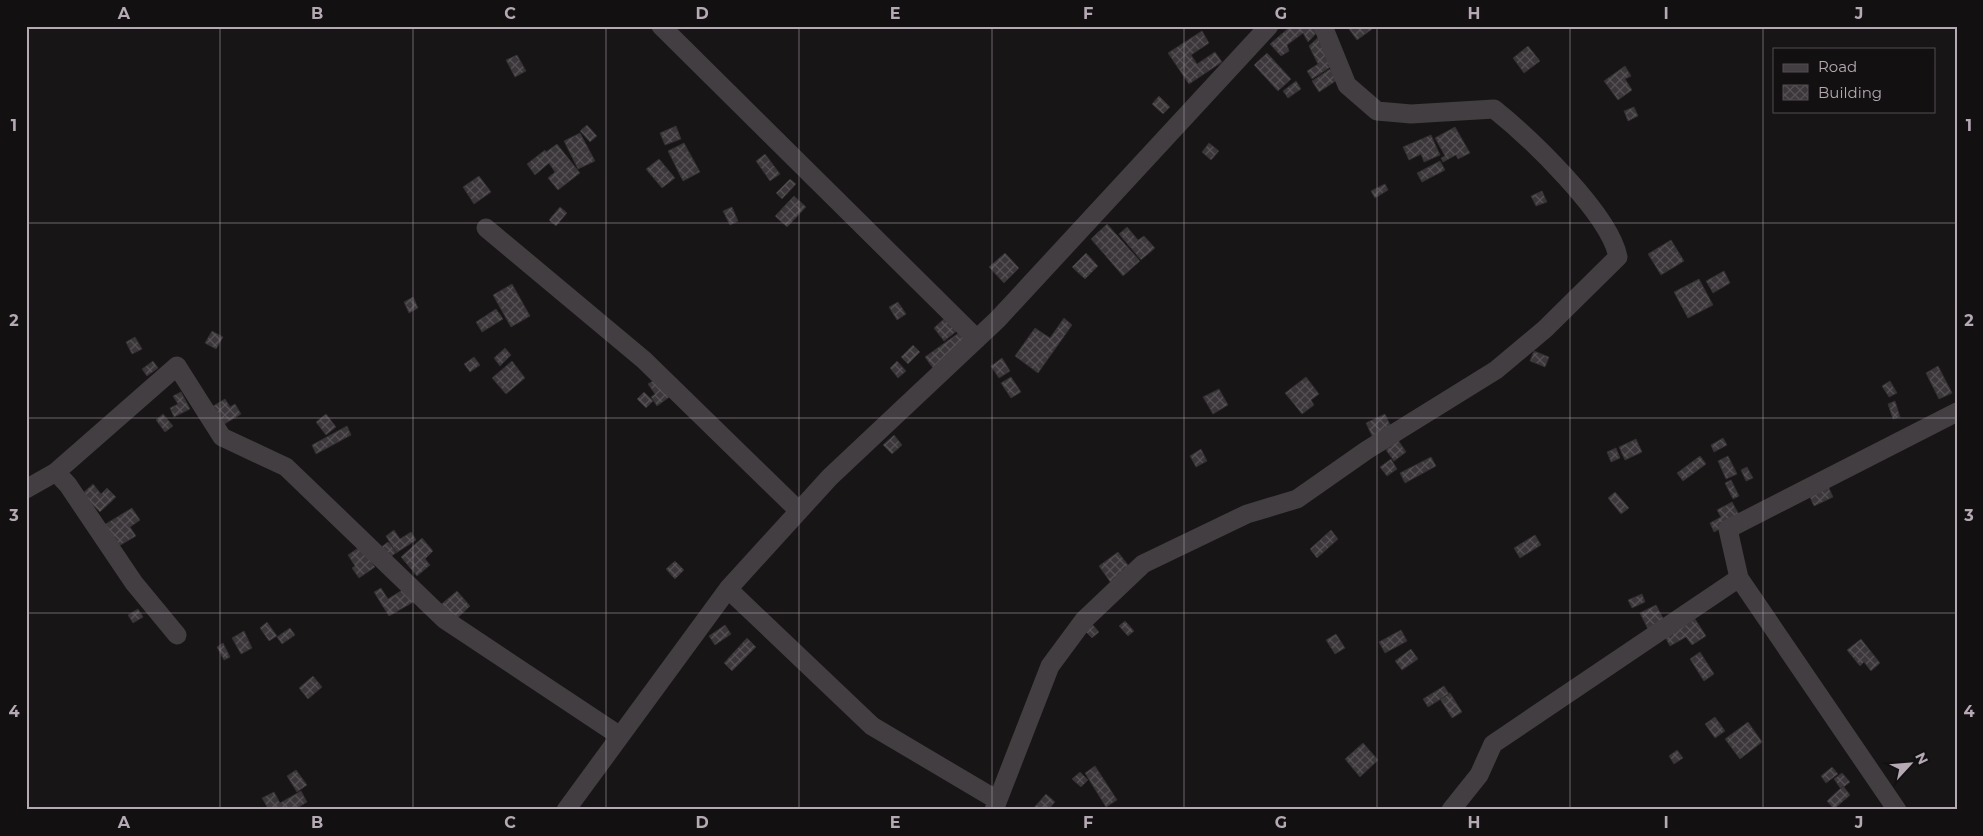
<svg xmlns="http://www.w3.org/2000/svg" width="1983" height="836" viewBox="0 0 1983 836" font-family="Montserrat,sans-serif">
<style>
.building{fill:url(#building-cross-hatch);stroke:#322f31}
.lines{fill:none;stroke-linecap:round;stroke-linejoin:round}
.minor{stroke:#423e41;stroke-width:19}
.grid{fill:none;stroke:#b5a9b3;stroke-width:1;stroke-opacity:0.55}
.neatline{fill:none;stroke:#b5a9b3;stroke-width:2}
.grid-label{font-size:16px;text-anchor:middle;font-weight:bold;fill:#b5a9b3}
</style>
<defs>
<pattern id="building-cross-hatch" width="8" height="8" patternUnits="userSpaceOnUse" patternTransform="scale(1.25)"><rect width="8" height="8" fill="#3b373a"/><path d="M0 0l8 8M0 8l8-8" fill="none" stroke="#555154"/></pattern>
</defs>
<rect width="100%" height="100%" fill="#171516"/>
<path class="building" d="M 1291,26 L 1319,26 L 1320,29 L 1308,42 L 1303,33 L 1287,45 L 1289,51 L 1281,56 L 1270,44 Z
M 1353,26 L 1374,26 L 1375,27 L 1357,40 L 1349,29 Z
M 1202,31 L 1209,43 L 1191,55 L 1197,64 L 1215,52 L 1222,62 L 1189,84 L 1168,53 Z
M 1322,34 L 1335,64 L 1312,79 L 1307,71 L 1318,64 L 1309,46 Z
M 1528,46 L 1540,61 L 1524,73 L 1513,58 Z
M 1267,53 L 1291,79 L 1278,91 L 1254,65 Z
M 517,55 L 526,71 L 515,77 L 506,60 Z
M 1625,66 L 1631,76 L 1625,79 L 1632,90 L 1618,100 L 1604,81 Z
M 1330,69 L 1337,80 L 1319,92 L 1312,81 Z
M 1296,81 L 1301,89 L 1288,98 L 1283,91 Z
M 1159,96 L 1170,107 L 1163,114 L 1152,104 Z
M 1634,107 L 1638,116 L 1628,121 L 1624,111 Z
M 587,125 L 597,136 L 590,142 L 580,131 Z
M 676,126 L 681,139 L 665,145 L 660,133 Z
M 1455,127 L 1470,153 L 1458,159 L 1456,155 L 1443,162 L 1441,158 L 1445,156 L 1435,138 Z
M 580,133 L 595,161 L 578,169 L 564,141 Z
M 1431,135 L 1440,155 L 1424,162 L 1421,154 L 1409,160 L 1403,147 Z
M 684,143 L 700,172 L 683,181 L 668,151 Z
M 1209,143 L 1219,151 L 1211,160 L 1202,152 Z
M 557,144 L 580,173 L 558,190 L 548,178 L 555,172 L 549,163 L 535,175 L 527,164 L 545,150 L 546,152 Z
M 765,154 L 780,174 L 770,181 L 756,161 Z
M 659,159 L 675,178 L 662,188 L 646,169 Z
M 1440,161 L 1445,170 L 1422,182 L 1417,173 Z
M 479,176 L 491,192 L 474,204 L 463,187 Z
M 790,179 L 796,184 L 782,199 L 776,193 Z
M 1385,184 L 1388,190 L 1375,198 L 1371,191 Z
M 1542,191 L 1547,202 L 1536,206 L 1531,196 Z
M 794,196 L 806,207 L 787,227 L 775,216 Z
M 560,207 L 567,213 L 556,226 L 549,220 Z
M 732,207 L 738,221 L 730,225 L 723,211 Z
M 1107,224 L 1140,261 L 1123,276 L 1091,239 Z
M 1127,227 L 1138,240 L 1144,236 L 1155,248 L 1141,260 L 1119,234 Z
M 1671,240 L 1684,261 L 1661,275 L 1648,254 Z
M 1005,253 L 1019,268 L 1004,283 L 989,267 Z
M 1086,253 L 1098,266 L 1085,279 L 1072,267 Z
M 1724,271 L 1730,283 L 1713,293 L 1706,281 Z
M 1699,279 L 1713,305 L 1688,318 L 1674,292 Z
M 512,284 L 530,316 L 511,327 L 493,295 Z
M 413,297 L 418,308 L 409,313 L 404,302 Z
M 898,302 L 906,314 L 897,320 L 889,307 Z
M 496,309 L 503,319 L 482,332 L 476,322 Z
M 946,317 L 958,330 L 944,341 L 934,328 Z
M 1064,318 L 1072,325 L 1038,373 L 1015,356 L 1035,328 L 1050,338 Z
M 212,331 L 223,337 L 216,349 L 205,343 Z
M 960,332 L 968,342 L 933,368 L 925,357 Z
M 135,337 L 142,349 L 132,354 L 126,342 Z
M 913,345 L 920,352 L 908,364 L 901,357 Z
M 505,348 L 511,355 L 500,366 L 494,358 Z
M 1534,351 L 1549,357 L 1545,367 L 1530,361 Z
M 474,357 L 480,365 L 470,372 L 464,364 Z
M 1002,358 L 1010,371 L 999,378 L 991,366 Z
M 153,361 L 158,368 L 147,376 L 142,369 Z
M 512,361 L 525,378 L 506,394 L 492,378 Z
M 897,361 L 906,371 L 898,378 L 890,368 Z
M 1938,366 L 1952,393 L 1939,399 L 1926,373 Z
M 659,377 L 672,395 L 657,406 L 651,397 L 655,394 L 648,384 Z
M 1011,377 L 1021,392 L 1011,398 L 1001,383 Z
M 1306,377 L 1319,394 L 1311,400 L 1314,405 L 1302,414 L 1285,393 Z
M 1890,381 L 1897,393 L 1889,397 L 1882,386 Z
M 1219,389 L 1228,405 L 1213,414 L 1203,397 Z
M 181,392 L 190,409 L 174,417 L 170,408 L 178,404 L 173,396 Z
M 644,392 L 653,401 L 646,408 L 637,399 Z
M 225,399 L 230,407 L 235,404 L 241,414 L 221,426 L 210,408 Z
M 1895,401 L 1900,417 L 1893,419 L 1888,404 Z
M 163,414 L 173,426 L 165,432 L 156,420 Z
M 326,414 L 336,427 L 326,435 L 316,422 Z
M 1385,414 L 1392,429 L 1373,438 L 1366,423 Z
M 347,426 L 351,435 L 316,454 L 312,445 Z
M 894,435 L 902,445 L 892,454 L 883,445 Z
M 1723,438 L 1727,445 L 1714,452 L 1711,445 Z
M 1636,439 L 1642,452 L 1625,460 L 1619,447 Z
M 1398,440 L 1406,452 L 1394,461 L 1386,450 Z
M 1616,448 L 1620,458 L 1611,462 L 1607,452 Z
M 1201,449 L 1207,461 L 1196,467 L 1190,456 Z
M 1700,456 L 1706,464 L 1683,481 L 1677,473 Z
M 1728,456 L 1737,474 L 1726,479 L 1718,461 Z
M 1431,457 L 1436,466 L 1405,483 L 1400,473 Z
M 1391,459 L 1397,469 L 1387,476 L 1380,467 Z
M 1747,467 L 1753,478 L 1746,481 L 1741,470 Z
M 1731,480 L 1739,496 L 1733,499 L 1725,483 Z
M 93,484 L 101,494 L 107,488 L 116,497 L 100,512 L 82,494 Z
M 1827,484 L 1833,497 L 1814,506 L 1808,493 Z
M 1615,492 L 1629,508 L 1621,514 L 1608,498 Z
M 1732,502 L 1741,518 L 1714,532 L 1710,523 L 1721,517 L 1717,510 Z
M 132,508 L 140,520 L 130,527 L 136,536 L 117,547 L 104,525 Z
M 394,530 L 400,539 L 411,532 L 416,540 L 396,553 L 386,536 Z
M 1331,530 L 1338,539 L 1317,558 L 1310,549 Z
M 1535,535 L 1541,545 L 1520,558 L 1514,548 Z
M 422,538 L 433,551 L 425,559 L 430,565 L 417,576 L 401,557 Z
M 388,542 L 397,552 L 385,561 L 373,553 Z
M 361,546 L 375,567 L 359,578 L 352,568 L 355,566 L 348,555 Z
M 1118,552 L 1131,569 L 1111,583 L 1099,566 Z
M 675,561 L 684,570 L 675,579 L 666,569 Z
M 407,587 L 415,601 L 389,616 L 374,592 L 381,588 L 388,599 Z
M 457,591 L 470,606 L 452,623 L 438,607 Z
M 1642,594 L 1645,602 L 1632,608 L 1628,600 Z
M 1656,605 L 1665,622 L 1649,631 L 1640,613 Z
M 138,609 L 143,617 L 133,623 L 128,615 Z
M 1695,619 L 1706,636 L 1692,645 L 1686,637 L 1670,646 L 1665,637 Z
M 1125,621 L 1134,631 L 1128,636 L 1119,626 Z
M 267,622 L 277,636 L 269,641 L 260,628 Z
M 1092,624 L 1099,632 L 1092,638 L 1085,631 Z
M 725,625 L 731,634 L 715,645 L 709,636 Z
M 290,628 L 295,635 L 282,644 L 277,637 Z
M 1401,630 L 1407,641 L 1385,653 L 1379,642 Z
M 244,631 L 252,648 L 241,654 L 232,638 Z
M 1336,634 L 1345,648 L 1335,654 L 1326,640 Z
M 747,638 L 756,647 L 732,671 L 724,663 Z
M 1861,639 L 1880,663 L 1871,671 L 1864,662 L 1860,666 L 1847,650 Z
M 223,643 L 230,657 L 224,660 L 217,647 Z
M 1411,649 L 1418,659 L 1402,670 L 1395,661 Z
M 1700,652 L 1714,674 L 1704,681 L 1690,659 Z
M 313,676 L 322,687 L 308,699 L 299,688 Z
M 1444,686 L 1449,694 L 1428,707 L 1423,699 Z
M 1450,693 L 1462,712 L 1452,718 L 1440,699 Z
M 1715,717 L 1725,731 L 1715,738 L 1705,724 Z
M 1748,722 L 1762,742 L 1740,759 L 1725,739 Z
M 1363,743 L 1378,760 L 1360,777 L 1345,759 Z
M 1677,750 L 1683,758 L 1674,764 L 1669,756 Z
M 1095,766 L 1117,800 L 1106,807 L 1085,773 Z
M 1832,767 L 1838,774 L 1826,783 L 1821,776 Z
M 296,770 L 307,785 L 297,792 L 287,776 Z
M 1080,772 L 1088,780 L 1081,787 L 1072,779 Z
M 1842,773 L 1850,782 L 1841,789 L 1834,779 Z
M 1843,786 L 1850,795 L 1834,809 L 1827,801 Z
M 301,791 L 307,802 L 294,810 L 269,810 L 262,798 L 274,792 L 280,803 Z
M 1046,794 L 1055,802 L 1048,810 L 1032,810 Z"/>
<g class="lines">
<path class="minor" d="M 661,26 L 977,339
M 486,228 L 644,360 L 799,511
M 56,472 L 68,485 L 134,583 L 177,635
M 26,489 L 56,472 L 177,366 L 222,437 L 286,467 L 444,619 L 620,736
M 1739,578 L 1728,529 L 1957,412
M 728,589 L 872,726 L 997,800
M 566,810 L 728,589 L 830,477 L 998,319 L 1269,26
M 994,810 L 1050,666 L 1084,620 L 1143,564 L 1247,514 L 1297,499 L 1367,450 L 1496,370 L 1545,329 L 1618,257 C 1610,214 1529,137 1494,109 L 1411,114 L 1377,111 L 1347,85 L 1323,26
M 1451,810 L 1479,775 L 1493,744 L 1739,578 L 1897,810"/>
</g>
<path class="grid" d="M 220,26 L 220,810M 413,26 L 413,810M 606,26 L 606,810M 799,26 L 799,810M 992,26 L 992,810M 1184,26 L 1184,810M 1377,26 L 1377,810M 1570,26 L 1570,810M 1763,26 L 1763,810M 26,223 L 1957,223M 26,418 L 1957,418M 26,613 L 1957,613"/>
<rect width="1983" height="836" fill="none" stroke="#121011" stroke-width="55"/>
<rect x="1773" y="48" width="162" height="65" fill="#121011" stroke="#534d52"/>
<rect x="1783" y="64" width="25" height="8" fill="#423e41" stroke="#534d52"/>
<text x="1818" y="72" font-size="15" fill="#b5a9b3">Road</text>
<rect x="1783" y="85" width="25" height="15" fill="url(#building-cross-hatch)" stroke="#534d52"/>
<text x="1818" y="98" font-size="15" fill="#b5a9b3">Building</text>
<g transform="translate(1910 764) rotate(64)" stroke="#121011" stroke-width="4" paint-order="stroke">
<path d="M0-4L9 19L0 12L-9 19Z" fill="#b5a9b3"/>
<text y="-8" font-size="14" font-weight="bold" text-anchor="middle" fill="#b5a9b3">N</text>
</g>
<rect x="28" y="28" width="1928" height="780" class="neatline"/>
<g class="grid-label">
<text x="124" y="19">A</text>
<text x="317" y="19">B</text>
<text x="510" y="19">C</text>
<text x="702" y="19">D</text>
<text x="895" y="19">E</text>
<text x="1088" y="19">F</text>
<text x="1281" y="19">G</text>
<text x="1474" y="19">H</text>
<text x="1666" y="19">I</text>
<text x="1859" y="19">J</text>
<text x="14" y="131">1</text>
<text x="1969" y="131">1</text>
<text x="14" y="326">2</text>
<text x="1969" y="326">2</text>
<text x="14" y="521">3</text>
<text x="1969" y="521">3</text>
<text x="14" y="717">4</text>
<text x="1969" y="717">4</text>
<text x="124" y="828">A</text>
<text x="317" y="828">B</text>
<text x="510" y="828">C</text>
<text x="702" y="828">D</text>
<text x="895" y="828">E</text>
<text x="1088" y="828">F</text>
<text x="1281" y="828">G</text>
<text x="1474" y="828">H</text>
<text x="1666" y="828">I</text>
<text x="1859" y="828">J</text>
</g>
</svg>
